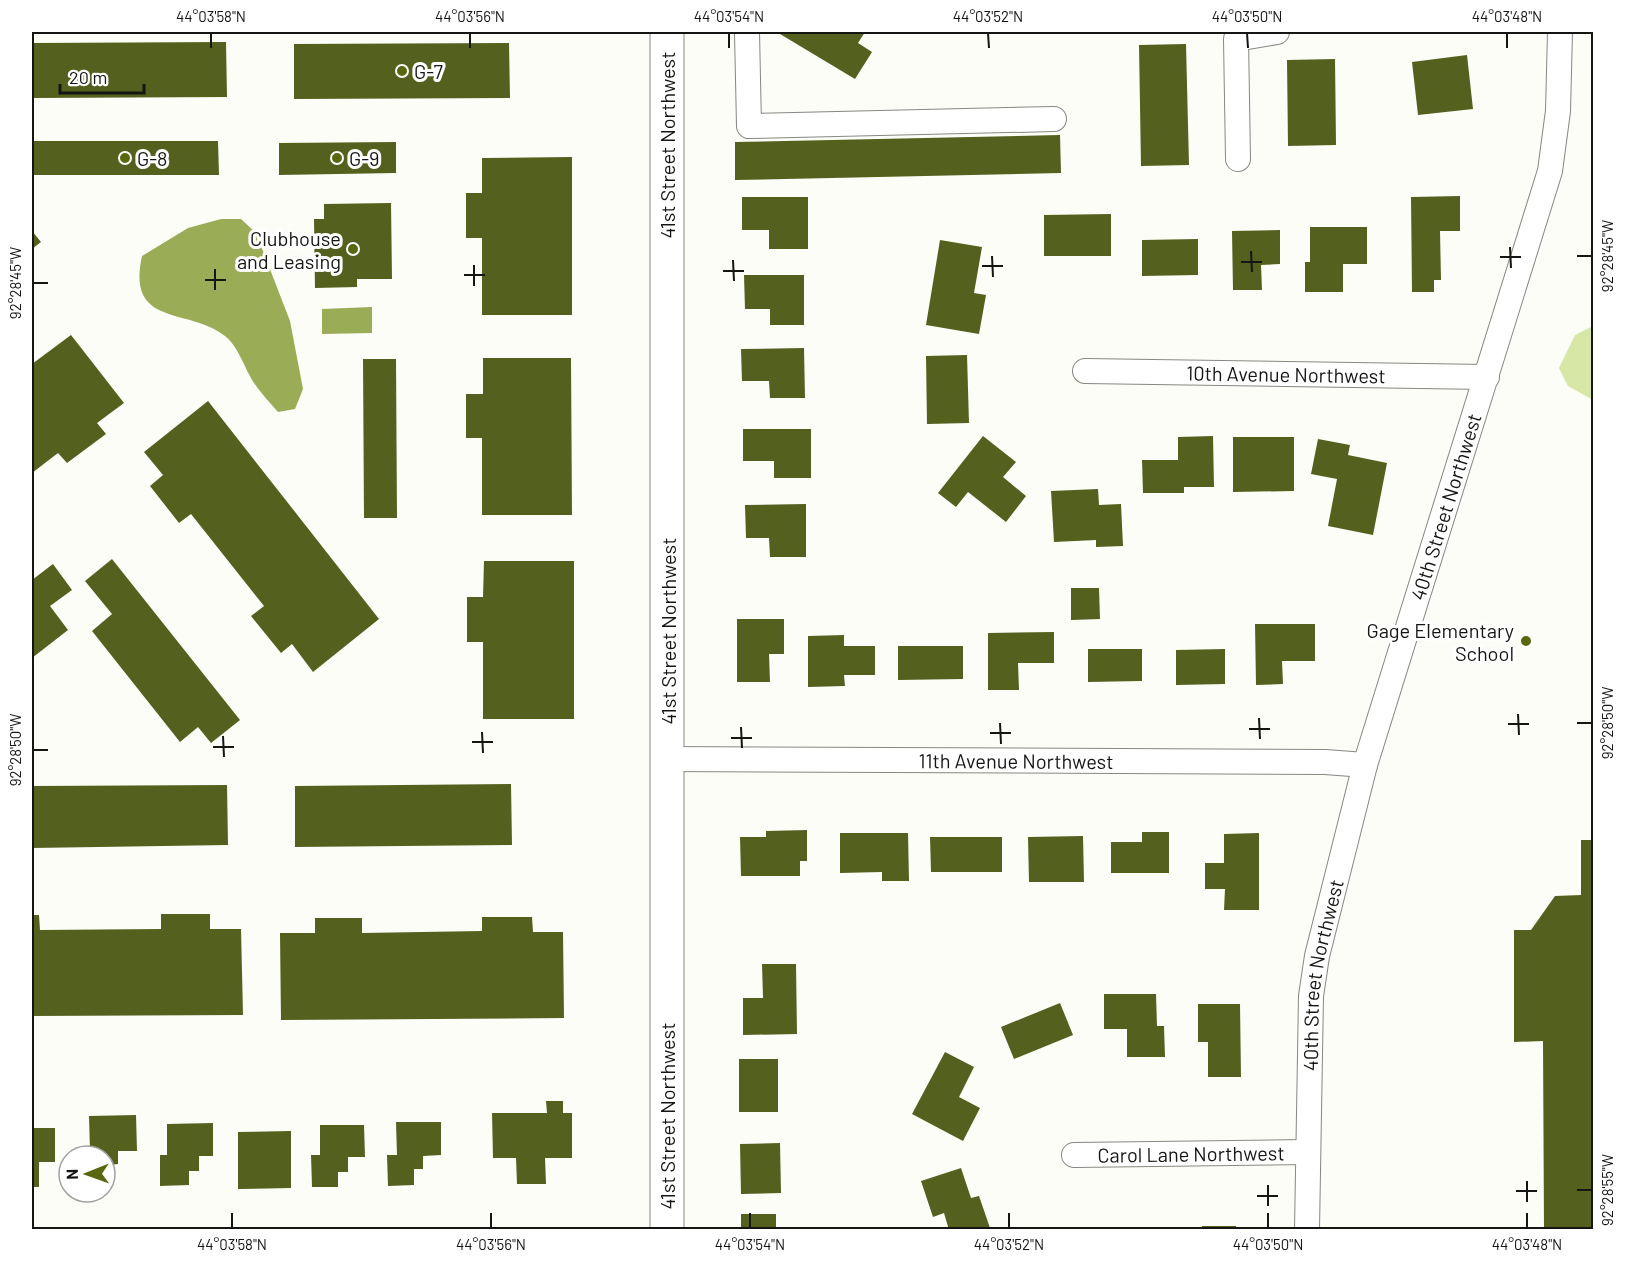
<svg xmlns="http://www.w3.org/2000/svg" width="1625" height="1261" viewBox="0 0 1625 1261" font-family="Barlow,sans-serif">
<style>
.green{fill:#d7e7a5}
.water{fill:#9bac56}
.building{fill:#54601e}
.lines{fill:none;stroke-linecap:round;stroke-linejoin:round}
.minor-casing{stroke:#868882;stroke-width:26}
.secondary-casing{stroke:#868882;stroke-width:35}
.minor{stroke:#fff;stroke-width:24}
.secondary{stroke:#fff;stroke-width:33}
.ticks{fill:none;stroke:#151614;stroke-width:2}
.poi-dot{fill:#59670e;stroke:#fff;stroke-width:2}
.labels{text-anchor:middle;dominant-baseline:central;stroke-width:6;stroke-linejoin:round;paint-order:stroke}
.poi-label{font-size:20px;fill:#151614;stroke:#fff;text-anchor:start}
.street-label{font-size:20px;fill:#151614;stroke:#fff}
.neatline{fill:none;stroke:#151614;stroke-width:2}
.ticks-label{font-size:15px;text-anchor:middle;fill:#151614}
</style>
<rect width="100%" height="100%" fill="#fbfdf6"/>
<path class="green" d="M 1593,326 L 1593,400 L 1568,386 L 1559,368 L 1575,335 Z"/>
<path class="water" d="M 221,219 L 241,219 L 256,233 L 290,321 L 303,389 L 295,409 L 278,412 C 270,403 261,393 254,383 C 245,369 238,346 225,336 C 189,307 126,328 142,256 L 188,228 Z
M 372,307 L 372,333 L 322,334 L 322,309 Z"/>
<path class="building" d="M 781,32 L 865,32 L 858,43 L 872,52 L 855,79 L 780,34 Z
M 226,42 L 227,97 L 32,98 L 32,43 Z
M 509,43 L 510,98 L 294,99 L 294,44 Z
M 1186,44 L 1189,165 L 1141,166 L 1139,45 Z
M 1467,55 L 1473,109 L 1418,115 L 1412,62 Z
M 1335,59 L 1336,145 L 1288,146 L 1287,60 Z
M 1060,135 L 1061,173 L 735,180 L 735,142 Z
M 32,141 L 218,141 L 219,175 L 32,175 Z
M 396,142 L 396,173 L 279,175 L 279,143 Z
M 572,157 L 572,315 L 482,315 L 482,238 L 466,238 L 466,193 L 482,193 L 482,158 Z
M 1460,196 L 1460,231 L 1440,231 L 1441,280 L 1434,280 L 1434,292 L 1412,292 L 1411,197 Z
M 742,197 L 808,197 L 808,249 L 769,249 L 769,230 L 742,230 Z
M 391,203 L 392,279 L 357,279 L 357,287 L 315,288 L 314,219 L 324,219 L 324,204 Z
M 1111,214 L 1111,256 L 1044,256 L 1044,215 Z
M 1310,227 L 1367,227 L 1367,264 L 1343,264 L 1343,292 L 1305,292 L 1305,262 L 1310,262 Z
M 1280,230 L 1280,264 L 1261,265 L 1262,290 L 1233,290 L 1232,231 Z
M 32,231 L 41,242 L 32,249 Z
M 1198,239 L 1198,275 L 1142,276 L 1142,240 Z
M 940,240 L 982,247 L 974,293 L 986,295 L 979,334 L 926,325 Z
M 744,275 L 804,275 L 804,325 L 770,325 L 770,309 L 745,309 Z
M 71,335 L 124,403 L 97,423 L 106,434 L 67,463 L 58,453 L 32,473 L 32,364 Z
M 804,348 L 805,398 L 770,398 L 769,381 L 742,381 L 741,349 Z
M 967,355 L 969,423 L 927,424 L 926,356 Z
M 483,358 L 571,358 L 572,515 L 482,515 L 482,438 L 466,438 L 466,394 L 483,394 Z
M 363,359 L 396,359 L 397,518 L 364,518 Z
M 208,401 L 379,619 L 313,672 L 292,644 L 281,653 L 251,616 L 264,606 L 191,514 L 179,523 L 150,486 L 163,475 L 144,452 Z
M 743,429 L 811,429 L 811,478 L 774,478 L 774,461 L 743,461 Z
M 983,436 L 1016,462 L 1003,477 L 1026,496 L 1006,522 L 968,492 L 956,507 L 938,493 Z
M 1213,436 L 1214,487 L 1184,487 L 1184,493 L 1143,493 L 1142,460 L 1178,460 L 1178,437 Z
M 1233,437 L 1294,437 L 1294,491 L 1233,492 Z
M 1318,439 L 1350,445 L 1348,455 L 1387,463 L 1373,535 L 1328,526 L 1337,479 L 1311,474 Z
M 1098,489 L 1099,505 L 1121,504 L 1123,546 L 1096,547 L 1096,540 L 1054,542 L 1051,491 Z
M 806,504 L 806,557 L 770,557 L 769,538 L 746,538 L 745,505 Z
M 112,559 L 240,720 L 211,743 L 198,727 L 180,742 L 92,631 L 112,614 L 85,581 Z
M 484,561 L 574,561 L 574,719 L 483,719 L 483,642 L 467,642 L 467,597 L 483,597 Z
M 53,564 L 72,590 L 50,606 L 68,630 L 32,658 L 32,580 Z
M 1071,588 L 1099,588 L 1100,619 L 1071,620 Z
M 737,619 L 784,619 L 784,654 L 769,654 L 770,682 L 737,682 Z
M 1255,624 L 1315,624 L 1315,661 L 1282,661 L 1283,684 L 1256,685 Z
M 1054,632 L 1054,663 L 1018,663 L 1019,690 L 988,690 L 988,633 Z
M 844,635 L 844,646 L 875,646 L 875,675 L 844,675 L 845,686 L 808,687 L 808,636 Z
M 898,646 L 963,646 L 963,679 L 898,680 Z
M 1088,649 L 1142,649 L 1142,681 L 1088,682 Z
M 1225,649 L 1225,684 L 1176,685 L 1176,650 Z
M 511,784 L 512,845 L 295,847 L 295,786 Z
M 227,785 L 228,845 L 32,848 L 32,786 Z
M 807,830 L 807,861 L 800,861 L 800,876 L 741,876 L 740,837 L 766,837 L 766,831 Z
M 1142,832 L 1169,832 L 1169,873 L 1111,873 L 1111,842 L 1142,842 Z
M 840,833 L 908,833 L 909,881 L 882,881 L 882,872 L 840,873 Z
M 1259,833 L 1259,910 L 1224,910 L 1225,889 L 1205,889 L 1205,863 L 1224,863 L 1224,834 Z
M 1083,836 L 1084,882 L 1029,882 L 1028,837 Z
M 930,837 L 1002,837 L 1002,872 L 931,872 Z
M 1581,840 L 1594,840 L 1594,1230 L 1544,1230 L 1543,1041 L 1514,1042 L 1514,930 L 1531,930 L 1555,896 L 1581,895 Z
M 161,914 L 210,914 L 210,929 L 241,929 L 243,1015 L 32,1016 L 32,915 L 39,915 L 40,930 L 161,929 Z
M 482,917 L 532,917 L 533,932 L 563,932 L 564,1018 L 281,1020 L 280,933 L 315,933 L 315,918 L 362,918 L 362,933 L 482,931 Z
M 762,964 L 796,964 L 797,1034 L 743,1035 L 743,998 L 763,998 Z
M 1104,994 L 1156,994 L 1157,1026 L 1164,1026 L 1165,1057 L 1127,1057 L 1127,1029 L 1104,1029 Z
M 1060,1003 L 1073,1035 L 1014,1059 L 1001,1027 Z
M 1198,1004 L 1240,1004 L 1241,1077 L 1208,1077 L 1208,1042 L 1198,1042 Z
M 945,1052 L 974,1067 L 959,1097 L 980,1108 L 963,1141 L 912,1114 Z
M 739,1059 L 778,1059 L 778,1112 L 739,1112 Z
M 546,1101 L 563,1101 L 563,1113 L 572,1113 L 572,1158 L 545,1158 L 546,1184 L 517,1184 L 516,1158 L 493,1158 L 492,1113 L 547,1113 Z
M 136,1115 L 137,1151 L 118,1151 L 118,1164 L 110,1165 L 110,1187 L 105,1187 L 105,1156 L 81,1156 L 81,1151 L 90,1151 L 89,1116 Z
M 396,1122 L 441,1122 L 441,1155 L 423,1156 L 423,1169 L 414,1169 L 414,1185 L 388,1186 L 387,1155 L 397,1155 Z
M 213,1123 L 213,1156 L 199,1156 L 199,1171 L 189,1171 L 189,1185 L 160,1186 L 160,1155 L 167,1155 L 167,1124 Z
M 320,1125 L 364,1125 L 365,1157 L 348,1157 L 348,1172 L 338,1172 L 338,1187 L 312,1187 L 311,1155 L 320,1155 Z
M 32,1128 L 55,1128 L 55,1162 L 39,1162 L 39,1187 L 32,1187 Z
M 291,1131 L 291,1188 L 238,1189 L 238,1132 Z
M 780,1143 L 781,1193 L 741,1194 L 740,1144 Z
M 961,1168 L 971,1198 L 979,1196 L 990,1228 L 949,1230 L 944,1213 L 933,1217 L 921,1181 Z
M 741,1214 L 776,1214 L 776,1230 L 741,1230 Z
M 1202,1226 L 1236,1226 L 1236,1230 L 1202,1230 Z"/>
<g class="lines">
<g class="minor-casing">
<g id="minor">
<path d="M 747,32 L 749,126 L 1054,119"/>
<path d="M 1238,159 L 1236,39 L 1277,32"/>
<path id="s1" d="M 1085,371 L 1487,377"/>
<path id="s2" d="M 668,759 L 1325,762 L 1365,765"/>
<path id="s3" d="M 1074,1155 L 1308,1152"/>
<path id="s4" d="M 1307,1230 L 1311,996 L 1317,956 L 1365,765 L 1550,171 L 1558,111 L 1560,32"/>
</g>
</g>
<g class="secondary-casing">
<path id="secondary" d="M 667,32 L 667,1230"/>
</g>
<use href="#minor" class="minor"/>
<use href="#secondary" class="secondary"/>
</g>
<path class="ticks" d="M 211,33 L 211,48M 470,33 L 470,48M 729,33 L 729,48M 988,33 L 989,48M 1247,33 L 1248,48M 1507,33 L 1507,48M 1510,247 L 1511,268M 1251,251 L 1252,272M 992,256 L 993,277M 1577,256 L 1592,256M 1500,257 L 1521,257M 733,260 L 734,281M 1241,262 L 1262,262M 474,265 L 474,286M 982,266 L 1003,266M 215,269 L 215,290M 723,271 L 744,271M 464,275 L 485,275M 205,280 L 226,280M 33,283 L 48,283M 1518,714 L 1519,735M 1259,718 L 1260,739M 1000,723 L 1001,744M 1577,723 L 1592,723M 1508,724 L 1529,724M 741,727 L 742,748M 1249,729 L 1270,729M 482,732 L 483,753M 990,733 L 1011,733M 223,736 L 224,757M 731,738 L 752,738M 472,742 L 493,742M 213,747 L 234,747M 33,750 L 48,750M 1527,1181 L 1527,1202M 1268,1185 L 1268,1206M 1577,1190 L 1592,1190M 1516,1191 L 1537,1191M 1257,1196 L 1278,1196M 232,1213 L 232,1228M 491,1213 L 491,1228M 750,1213 L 750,1228M 1009,1213 L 1009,1228M 1268,1213 L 1268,1228M 1527,1213 L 1527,1228"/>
<g class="poi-dot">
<circle cx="402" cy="71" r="6"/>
<circle cx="125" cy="158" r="6"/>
<circle cx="337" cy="158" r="6"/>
<circle cx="353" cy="249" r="6"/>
<circle cx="1526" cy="641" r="6"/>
</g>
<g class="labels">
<g class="poi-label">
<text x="414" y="71">G-7</text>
<text x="137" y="158">G-8</text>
<text x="349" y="158">G-9</text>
<text x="341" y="238" text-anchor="end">Clubhouse<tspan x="341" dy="23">and Leasing</tspan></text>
<text x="1514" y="630" text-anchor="end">Gage Elementary<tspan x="1514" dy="23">School</tspan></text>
</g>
<g class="street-label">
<text transform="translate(667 145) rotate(-90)">41st Street Northwest</text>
<text stroke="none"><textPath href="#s1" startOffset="201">10th Avenue Northwest</textPath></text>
<text stroke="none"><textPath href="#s4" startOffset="742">40th Street Northwest</textPath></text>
<text transform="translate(668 631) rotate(-90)">41st Street Northwest</text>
<text stroke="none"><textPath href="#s2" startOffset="348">11th Avenue Northwest</textPath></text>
<text stroke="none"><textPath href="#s4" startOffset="256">40th Street Northwest</textPath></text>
<text transform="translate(667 1116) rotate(-90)">41st Street Northwest</text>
<text stroke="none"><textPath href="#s3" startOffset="117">Carol Lane Northwest</textPath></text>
</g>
</g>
<rect width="1625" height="1261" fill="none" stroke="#ffffff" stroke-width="66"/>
<g transform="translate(87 1174) rotate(269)"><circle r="28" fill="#ffffff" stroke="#a1a2a1" stroke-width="1.5"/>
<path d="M0-4.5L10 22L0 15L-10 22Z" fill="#59670e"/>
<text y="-9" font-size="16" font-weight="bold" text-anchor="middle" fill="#151614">N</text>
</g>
<path d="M60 84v9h84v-9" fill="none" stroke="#151614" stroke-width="3"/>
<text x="69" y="84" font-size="18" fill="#151614" stroke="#ffffff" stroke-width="4.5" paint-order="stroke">20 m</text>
<rect x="33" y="33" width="1559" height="1195" class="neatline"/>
<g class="ticks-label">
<text x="211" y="22">44°03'58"N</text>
<text x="470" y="22">44°03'56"N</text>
<text x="729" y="22">44°03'54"N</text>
<text x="988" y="22">44°03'52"N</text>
<text x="1247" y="22">44°03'50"N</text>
<text x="1507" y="22">44°03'48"N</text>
<text transform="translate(1608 256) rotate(-90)" y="5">92°28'45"W</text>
<text transform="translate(16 283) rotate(-90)" y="5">92°28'45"W</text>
<text transform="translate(1608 723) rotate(-90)" y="5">92°28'50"W</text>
<text transform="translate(16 750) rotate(-90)" y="5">92°28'50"W</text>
<text transform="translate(1608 1190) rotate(-90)" y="5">92°28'55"W</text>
<text x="232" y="1250">44°03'58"N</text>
<text x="491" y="1250">44°03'56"N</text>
<text x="750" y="1250">44°03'54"N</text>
<text x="1009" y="1250">44°03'52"N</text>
<text x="1268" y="1250">44°03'50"N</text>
<text x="1527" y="1250">44°03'48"N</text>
</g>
</svg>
